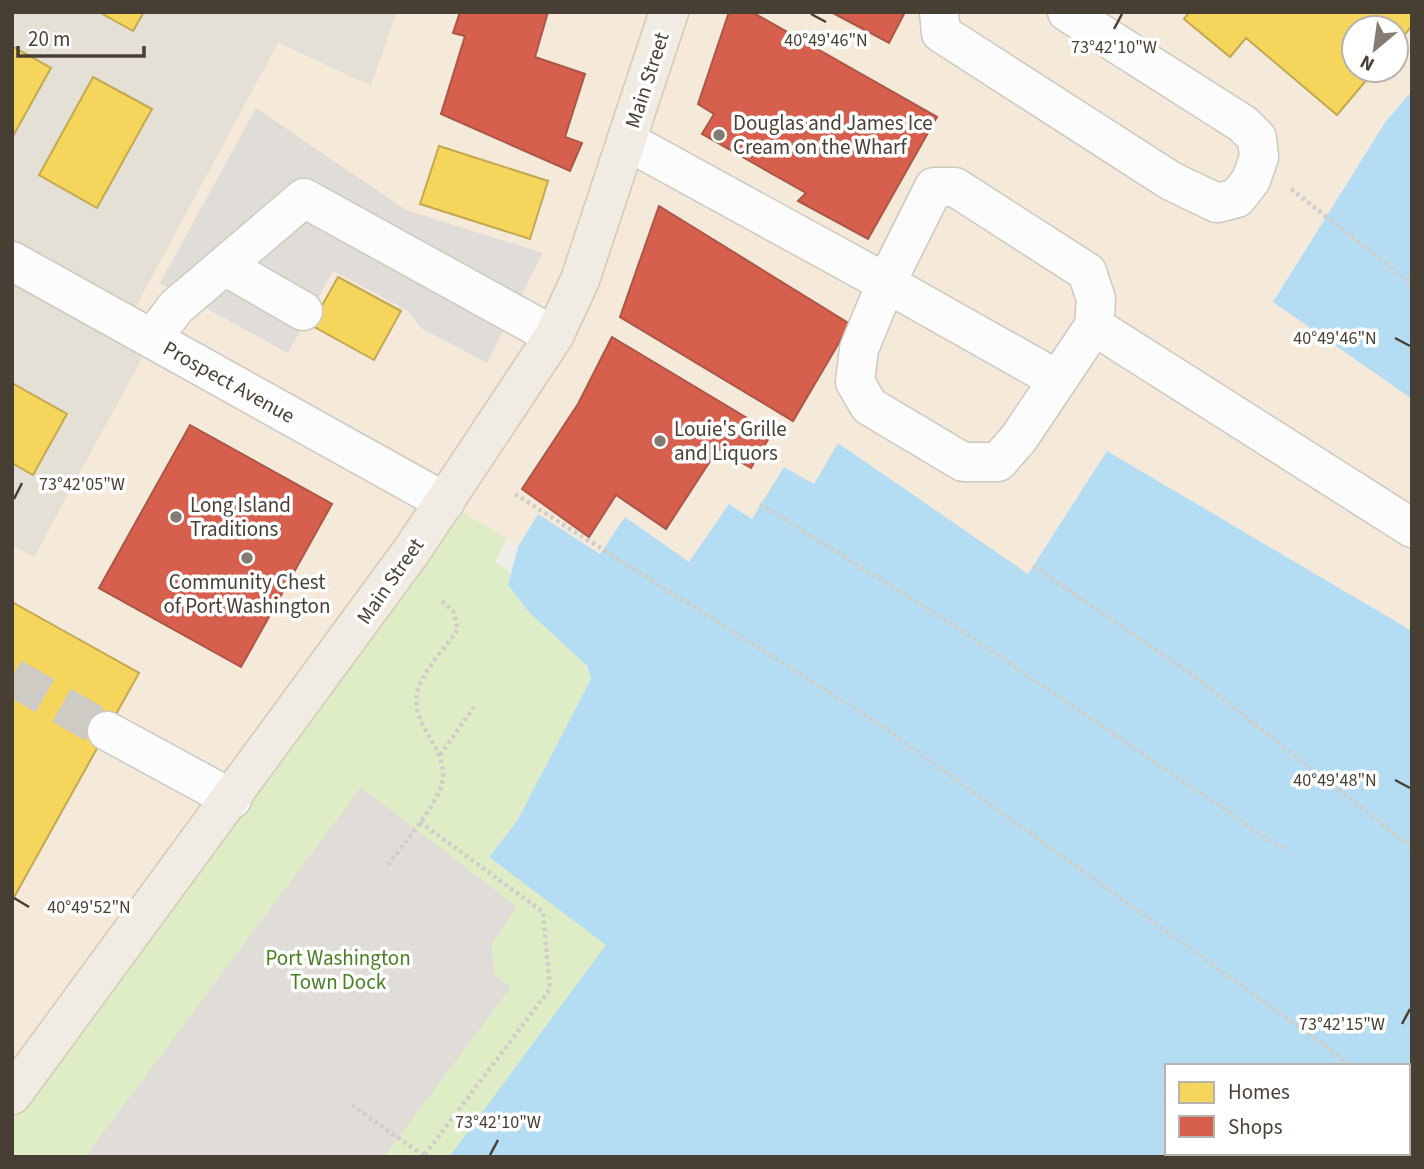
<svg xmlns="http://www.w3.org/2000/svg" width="1424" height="1169" viewBox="0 0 1424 1169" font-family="'Source Sans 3',sans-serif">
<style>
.residential{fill:#e5e0d5}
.commercial{fill:#f5e9da;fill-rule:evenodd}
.green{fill:#dfedc6}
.parking{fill:#e0ddd8}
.water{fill:#b4dcf3;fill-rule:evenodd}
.homes{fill:#f6d55c;stroke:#c2a850;stroke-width:2}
.shops{fill:#d6604d;stroke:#ab5646;stroke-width:2}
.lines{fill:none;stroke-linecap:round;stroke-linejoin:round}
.minor-tunnel{stroke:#cecbc4;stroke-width:38;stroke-dasharray:38 19;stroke-linecap:butt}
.minor-casing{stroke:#ccc9c3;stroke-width:41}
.major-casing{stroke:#d5cab4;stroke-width:41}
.path{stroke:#d1cec9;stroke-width:4.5;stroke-dasharray:3.5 3.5;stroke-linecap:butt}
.minor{stroke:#fdfcfc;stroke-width:38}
.major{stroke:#f1ece3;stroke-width:38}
.ticks{fill:none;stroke:#483f34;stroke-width:2.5}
.poi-dot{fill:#837c73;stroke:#fff;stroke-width:2.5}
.labels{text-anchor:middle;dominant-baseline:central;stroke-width:7;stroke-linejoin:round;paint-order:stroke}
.street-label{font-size:21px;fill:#483f34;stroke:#fff}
.poi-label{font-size:21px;fill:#483f34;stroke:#fff;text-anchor:start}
.park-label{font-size:21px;fill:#487f21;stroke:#fff}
.ticks-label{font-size:18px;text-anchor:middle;fill:#483f34;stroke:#fff;stroke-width:7;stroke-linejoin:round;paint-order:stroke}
</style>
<rect width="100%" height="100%" fill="#f0eee8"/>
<path class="residential" d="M 12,12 L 397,12 L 371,86 L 279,43 L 152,339 L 12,968 Z"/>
<path class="commercial" d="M 397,12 L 1412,12 L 1412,91 L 1386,121 L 1273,301 L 1412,399 L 1412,631 L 1107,451 L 1028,574 L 838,443 L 814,484 L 784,467 L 752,519 L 729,504 L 689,563 L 625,517 L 600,554 L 538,514 L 518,547 L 493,531 L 12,1094 L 12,545 L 34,557 L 152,340 L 126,325 L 278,43 L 371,86 ZM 1354,28 L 1396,28 L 1396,70 L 1354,70 Z"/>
<path class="green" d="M 445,502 L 507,539 L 495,561 L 510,573 L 508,585 C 515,594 521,603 529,611 C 549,634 582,649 591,679 L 517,821 L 489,857 L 607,945 L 449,1157 L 12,1157 L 12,1095 Z"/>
<path class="parking" d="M 256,108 L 406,210 L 543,253 L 487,363 L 421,328 L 408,311 L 333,271 L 288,353 L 160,283 Z
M 361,787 L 517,907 L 492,944 L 494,975 L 511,987 L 384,1157 L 85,1157 Z"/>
<path class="water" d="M 1412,91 L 1412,399 L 1273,302 L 1386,121 Z
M 838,443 L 1028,574 L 1107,451 L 1412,631 L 1412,1157 L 449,1157 L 606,945 L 489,857 L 517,821 L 591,679 L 587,666 L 529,612 L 508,585 L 518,547 L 538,514 L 600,554 L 625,517 L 689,562 L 729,504 L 752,519 L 784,467 L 814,484 ZM 1167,1066 L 1408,1066 L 1408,1153 L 1167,1153 Z"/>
<path class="homes" d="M 99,12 L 144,12 L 133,31 Z
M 1189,12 L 1412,12 L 1412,26 L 1396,45 L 1396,28 L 1354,28 L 1354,70 L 1375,70 L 1337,115 L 1246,38 L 1230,57 L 1184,19 Z
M 12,46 L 51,68 L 12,138 Z
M 93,77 L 152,109 L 97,208 L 39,175 Z
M 439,146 L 548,181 L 530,239 L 420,204 Z
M 338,277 L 401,311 L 374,360 L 311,325 Z
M 12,383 L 67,414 L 33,475 L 12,463 Z
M 12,602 L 139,673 L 12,901 Z"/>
<path class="shops" d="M 460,12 L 548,12 L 535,57 L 585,74 L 565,137 L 582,143 L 570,171 L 441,114 L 465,36 L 453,33 Z
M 729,12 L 752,12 L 937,117 L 868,239 L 798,201 L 806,193 L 702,134 L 714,114 L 698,104 Z
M 831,12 L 905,12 L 889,43 Z
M 659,206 L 850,324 L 793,421 L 620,317 Z
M 612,337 L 772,433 L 751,468 L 718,449 L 666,529 L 616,495 L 589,537 L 522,489 L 578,404 Z
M 190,425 L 332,504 L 241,667 L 99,588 Z"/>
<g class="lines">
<path class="minor-tunnel" d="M 12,677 L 107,731"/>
<g class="minor-casing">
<path id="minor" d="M 939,12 L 941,33 L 1171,181 L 1217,203 L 1237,198 L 1251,180 L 1259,157 L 1257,138 L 1243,124 L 1067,12
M 627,141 L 886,283 L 859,349 L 855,382 L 869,406 L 963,462 L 998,462 L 1019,438 L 1094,326 L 1096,299 L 1087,272 L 955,187 L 934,187 L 886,283 L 1058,380
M 12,261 L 445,502
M 225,266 L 303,311
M 1094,326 L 1412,528
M 152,339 L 176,307 L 304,198 L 554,336
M 107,731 L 232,799"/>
</g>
<g class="major-casing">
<path id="major" d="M 12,1095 L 413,549 L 554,336 L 580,280 L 669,12"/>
</g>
<path class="path" d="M 1291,189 L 1412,284
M 515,494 L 876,722 L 1353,1066
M 760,504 L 947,621 L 1283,849
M 1033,566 L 1194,676 L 1412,848
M 440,755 L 474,707
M 420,822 L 543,912 L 550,989 L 423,1157
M 388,865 C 401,847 437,805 442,784 C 451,748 405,723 419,687 C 426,667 446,647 458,629 L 453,611 L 442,601
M 352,1105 L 424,1156"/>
<use href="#minor" class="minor"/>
<use href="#major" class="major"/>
</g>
<path class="ticks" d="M 811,14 L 826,22M 1114,29 L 1122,14M 1395,338 L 1410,346M 14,499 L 22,483M 1395,780 L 1410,788M 14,898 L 29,907M 1402,1024 L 1410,1009M 490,1155 L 498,1140"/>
<g class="poi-dot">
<circle cx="719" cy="135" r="7"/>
<circle cx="660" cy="441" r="7"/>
<circle cx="176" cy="517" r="7"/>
<circle cx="247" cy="558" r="7"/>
</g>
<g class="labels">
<g class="street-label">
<text transform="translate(647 80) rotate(-72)">Main Street</text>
<text transform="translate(229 382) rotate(29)">Prospect Avenue</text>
<text transform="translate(390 581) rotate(-55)">Main Street</text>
</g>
<g class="poi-label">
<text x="733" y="123">Douglas and James Ice<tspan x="733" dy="24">Cream on the Wharf</tspan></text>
<text x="674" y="429">Louie's Grille<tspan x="674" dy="24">and Liquors</tspan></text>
<text x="190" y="505">Long Island<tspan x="190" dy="24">Traditions</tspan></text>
<text x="247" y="582" text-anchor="middle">Community Chest<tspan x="247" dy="24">of Port Washington</tspan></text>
</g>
<g class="park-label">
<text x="338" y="958">Port Washington<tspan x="338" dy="24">Town Dock</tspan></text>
</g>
</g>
<g class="ticks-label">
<text x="826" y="46">40°49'46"N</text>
<text x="1114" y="53">73°42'10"W</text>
<text x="1335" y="344">40°49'46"N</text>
<text x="82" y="490">73°42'05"W</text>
<text x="1335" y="786">40°49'48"N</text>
<text x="89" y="913">40°49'52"N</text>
<text x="1342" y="1030">73°42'15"W</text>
<text x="498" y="1128">73°42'10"W</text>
</g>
<rect width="1424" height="1169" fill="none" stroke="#483f34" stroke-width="28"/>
<rect x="1165" y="1064" width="245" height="91" fill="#ffffff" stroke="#b6b2ae" stroke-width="2"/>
<rect x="1179" y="1082" width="35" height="21" fill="#f6d55c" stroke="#b6b2ae" stroke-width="2"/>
<text x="1228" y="1099" font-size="21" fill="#483f34">Homes</text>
<rect x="1179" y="1116" width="35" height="21" fill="#d6604d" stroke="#b6b2ae" stroke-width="2"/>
<text x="1228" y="1134" font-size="21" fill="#483f34">Shops</text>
<g transform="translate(1375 49) rotate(209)"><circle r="33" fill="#ffffff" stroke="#b6b2ae" stroke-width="2"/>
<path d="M0-5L12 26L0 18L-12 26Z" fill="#837c73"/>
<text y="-10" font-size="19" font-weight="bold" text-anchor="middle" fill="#483f34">N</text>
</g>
<path d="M18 46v10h126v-10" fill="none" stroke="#483f34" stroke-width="3.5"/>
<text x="28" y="46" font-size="21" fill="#483f34" stroke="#ffffff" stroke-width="5" paint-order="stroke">20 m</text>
</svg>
